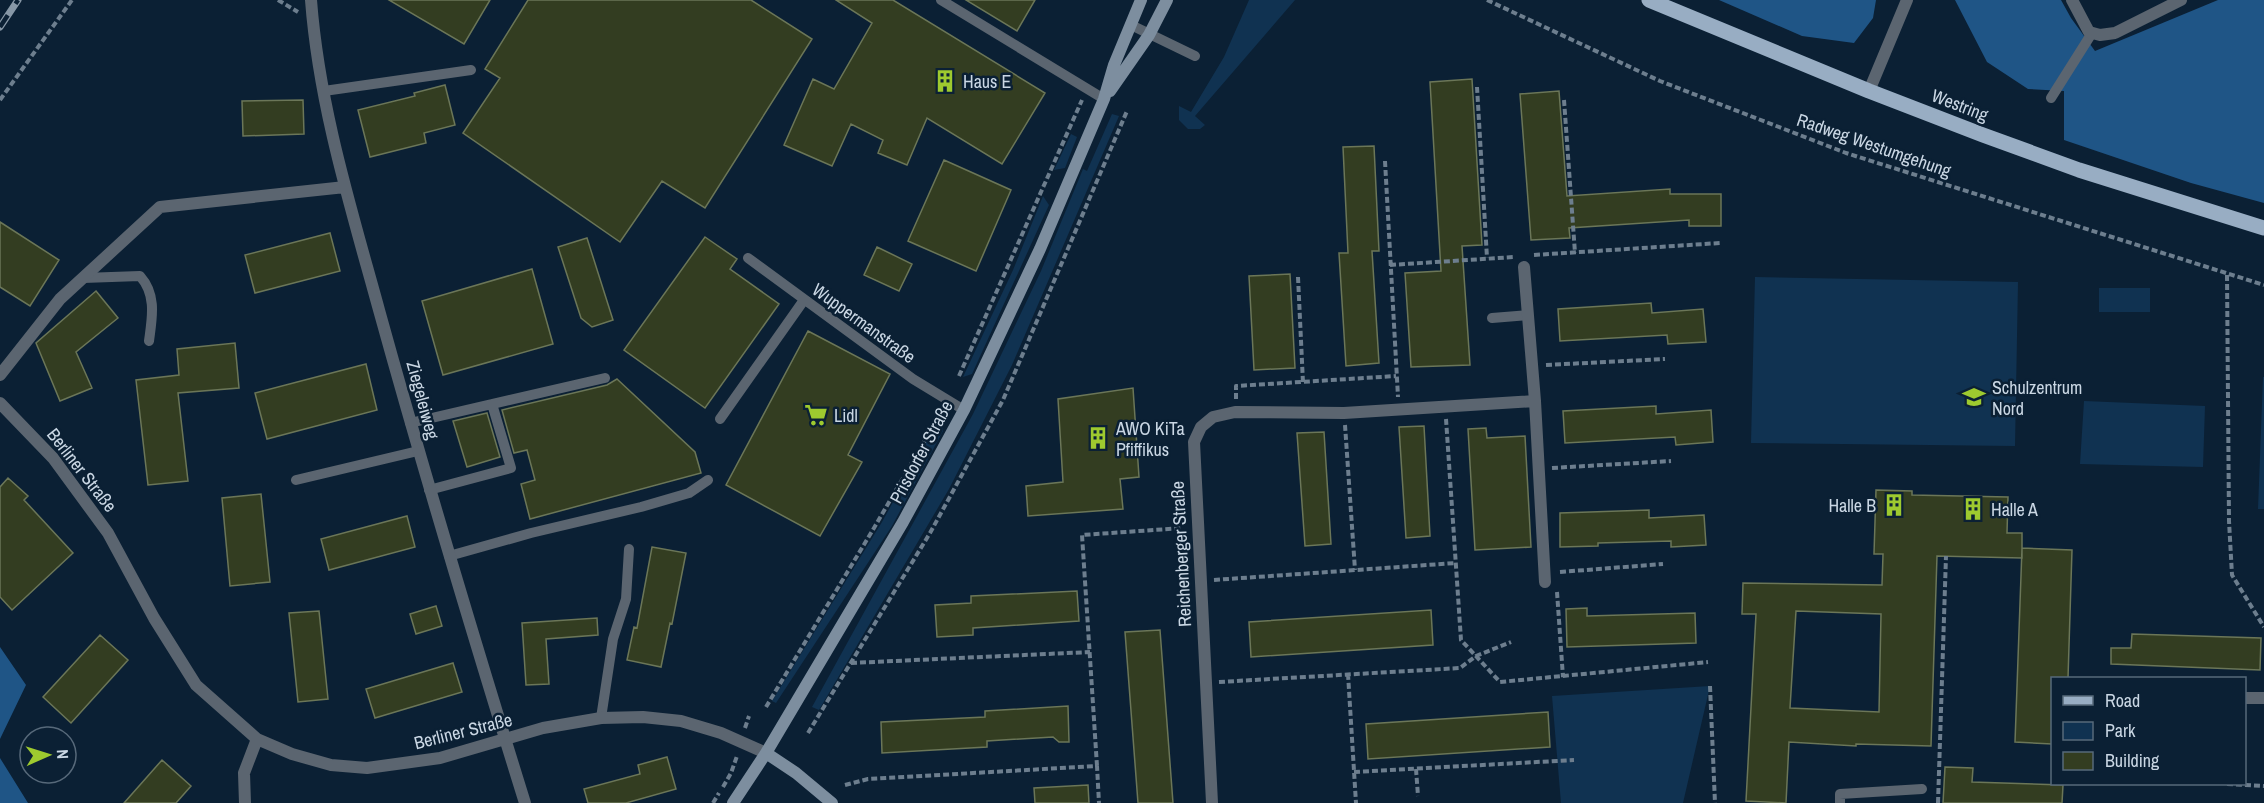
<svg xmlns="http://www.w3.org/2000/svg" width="2264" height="803" viewBox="0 0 2264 803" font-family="'Archivo Narrow',sans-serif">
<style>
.green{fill:#103251}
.forest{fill:#1f5586}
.building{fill:#333d21;stroke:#6b7658;stroke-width:1.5;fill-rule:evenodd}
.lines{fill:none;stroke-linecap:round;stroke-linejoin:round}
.path{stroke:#6d7e8e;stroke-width:4;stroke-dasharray:6 3;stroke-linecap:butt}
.lane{stroke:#5b6570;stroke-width:10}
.street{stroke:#5b6570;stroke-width:12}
.secondary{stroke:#7d8e9f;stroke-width:12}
.primary{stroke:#98adc3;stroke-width:15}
.rail-casing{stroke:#8797a6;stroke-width:7}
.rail{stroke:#0b2034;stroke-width:4.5;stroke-dasharray:14;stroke-linecap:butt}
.labels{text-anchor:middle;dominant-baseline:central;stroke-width:5;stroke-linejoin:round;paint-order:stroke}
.poi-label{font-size:18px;fill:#cad7e4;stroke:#0b2034;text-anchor:start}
.street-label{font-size:18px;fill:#cad7e4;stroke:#0b2034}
</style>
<rect width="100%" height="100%" fill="#0b2034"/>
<path class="green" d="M 1249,0 L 1295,0 L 1195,116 L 1205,125 L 1200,129 L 1188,129 L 1179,120 L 1179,106 L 1191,112 L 1224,57 Z
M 1112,114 L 1119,116 L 1012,365 L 949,489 L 819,710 L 812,707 L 973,414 L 1041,271 L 1083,169 L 1087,171 Z
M 1071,134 L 1077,137 L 1065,168 L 1054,170 Z
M 1043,196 L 1049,205 L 972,374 L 963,377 L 1013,270 Z
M 1755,277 L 2018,282 L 2015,446 L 1751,443 Z
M 2099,288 L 2150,288 L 2150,312 L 2099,312 Z
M 2263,377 L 2264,377 L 2264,509 L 2258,509 Z
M 2084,401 L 2205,406 L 2203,467 L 2080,464 Z
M 938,420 L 943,423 L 943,431 L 892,526 L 776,703 L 772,701 L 882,522 Z
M 1710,686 L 1683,803 L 1561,803 L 1552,696 Z"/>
<path class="forest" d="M 1719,0 L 1876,0 L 1873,18 L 1854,43 L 1802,36 Z
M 1955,0 L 2061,0 L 2071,18 L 2095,51 L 2218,0 L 2264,0 L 2264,203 L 2191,183 L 2064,140 L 2064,91 L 2028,89 L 1987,62 Z
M 0,647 L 26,685 L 0,739 Z
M 0,758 L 28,803 L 0,803 Z"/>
<path class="building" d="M 389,0 L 490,0 L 464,44 Z
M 528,0 L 751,0 L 812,39 L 705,208 L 662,181 L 620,242 L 463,133 L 500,78 L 485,69 Z
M 836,0 L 893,0 L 1045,93 L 1002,164 L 927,118 L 907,165 L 878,153 L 883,140 L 851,124 L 832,166 L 784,145 L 813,79 L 834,89 L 872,23 Z
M 966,0 L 1035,0 L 1017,31 Z
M 1472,79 L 1482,245 L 1462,246 L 1470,365 L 1411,367 L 1405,273 L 1441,271 L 1430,82 Z
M 445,85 L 455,125 L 424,133 L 426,143 L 370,157 L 358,110 L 415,96 L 414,93 Z
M 1559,91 L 1567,196 L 1670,189 L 1670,194 L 1721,194 L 1721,226 L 1689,226 L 1689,220 L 1569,228 L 1570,238 L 1531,240 L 1520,94 Z
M 303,100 L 304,134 L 243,136 L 242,101 Z
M 1374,146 L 1379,251 L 1372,251 L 1379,363 L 1346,366 L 1339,253 L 1348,253 L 1343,147 Z
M 944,160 L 1011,190 L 976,271 L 908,241 Z
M 0,222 L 59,260 L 30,306 L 0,287 Z
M 330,233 L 340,271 L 255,293 L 245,255 Z
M 705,237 L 737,259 L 730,269 L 779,304 L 705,408 L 624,350 Z
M 587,238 L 613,320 L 592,327 L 581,318 L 558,247 Z
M 877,247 L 912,264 L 899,291 L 864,275 Z
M 532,269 L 553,344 L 443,375 L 422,301 Z
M 1290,274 L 1295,368 L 1254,370 L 1249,276 Z
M 96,291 L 118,318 L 76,352 L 92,388 L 60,401 L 36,343 Z
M 1651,303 L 1652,313 L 1703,309 L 1706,342 L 1668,344 L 1667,335 L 1560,341 L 1558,309 Z
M 808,331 L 890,374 L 848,455 L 862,462 L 820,536 L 726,485 Z
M 235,343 L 239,388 L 178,393 L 188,481 L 148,485 L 136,380 L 179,375 L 177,349 Z
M 366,364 L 377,410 L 267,439 L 255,393 Z
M 617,379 L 695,452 L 701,473 L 530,519 L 521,484 L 535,480 L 527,450 L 514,453 L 502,410 L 607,385 Z
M 1133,388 L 1139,477 L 1120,479 L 1123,509 L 1028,516 L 1026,486 L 1063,482 L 1058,399 Z
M 1656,406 L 1656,414 L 1711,410 L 1713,442 L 1676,445 L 1675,437 L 1565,443 L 1563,411 Z
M 487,413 L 500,457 L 467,467 L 453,421 Z
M 1424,426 L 1430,536 L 1406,538 L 1399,427 Z
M 1486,428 L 1487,438 L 1525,436 L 1531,547 L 1475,550 L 1468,429 Z
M 1324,432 L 1331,544 L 1305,546 L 1297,433 Z
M 8,478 L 28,496 L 24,500 L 73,553 L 12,610 L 0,597 L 0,487 Z
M 1876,490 L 1912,491 L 1912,495 L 2008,497 L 2007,533 L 2022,533 L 2022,558 L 1937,556 L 1931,746 L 1856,744 L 1856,746 L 1789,742 L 1786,803 L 1746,801 L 1756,614 L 1742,614 L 1743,583 L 1882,585 L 1883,554 L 1874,554 ZM 1796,611 L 1881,614 L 1879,712 L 1790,708 Z
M 261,494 L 270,582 L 230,586 L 222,498 Z
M 1649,510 L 1649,518 L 1704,515 L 1706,545 L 1671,547 L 1671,541 L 1598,543 L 1598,546 L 1560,547 L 1560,513 Z
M 407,516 L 415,547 L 329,570 L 321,539 Z
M 652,547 L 686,553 L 672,624 L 670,623 L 661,667 L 627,660 L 634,627 L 637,628 Z
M 2022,548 L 2072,550 L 2068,678 L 2052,678 L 2052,744 L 2015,742 Z
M 1077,591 L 1079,621 L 973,628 L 973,635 L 937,637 L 935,605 L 971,603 L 971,596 Z
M 436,606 L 442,626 L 416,634 L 410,614 Z
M 1587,608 L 1587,616 L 1695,613 L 1696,643 L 1567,647 L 1566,609 Z
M 1431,610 L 1433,645 L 1251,657 L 1249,622 Z
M 319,611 L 328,699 L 298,702 L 289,613 Z
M 597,618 L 598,635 L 546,639 L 549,684 L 526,685 L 522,623 Z
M 1160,630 L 1173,803 L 1138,803 L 1125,632 Z
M 2132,634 L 2261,638 L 2260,670 L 2111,664 L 2111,648 L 2131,648 Z
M 100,635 L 128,660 L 71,723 L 43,697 Z
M 453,663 L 462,692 L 375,718 L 366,689 Z
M 1068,706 L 1069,742 L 1059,742 L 1053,737 L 987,741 L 987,747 L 882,753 L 881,722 L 985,717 L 985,711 Z
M 1548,712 L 1550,747 L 1368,759 L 1366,724 Z
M 667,757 L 676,789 L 626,803 L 588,803 L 584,789 L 640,774 L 638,765 Z
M 162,760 L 191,786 L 176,803 L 124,803 Z
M 1945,767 L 1973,768 L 1972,782 L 2063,785 L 2062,803 L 1943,803 Z
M 1088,785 L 1089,803 L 1035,803 L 1034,788 Z"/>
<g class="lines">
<path class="path" d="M 278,0 L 298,12
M 1487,0 L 1660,81 L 1846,153 L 2264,285
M 1477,87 L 1487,258
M 0,100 L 72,0
M 1564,100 L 1575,253
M 1385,161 L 1398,397
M 1534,255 L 1720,243
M 1390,265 L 1514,257
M 2227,275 L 2229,521 L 2232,575 L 2264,627
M 1298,277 L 1303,383
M 1546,365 L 1665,359
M 959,376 L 1082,100
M 1236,399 L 1236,386 L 1396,376
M 1446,419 L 1461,640 L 1500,682 L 1708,662
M 1345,425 L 1355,570
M 1552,468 L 1671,461
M 1560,572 L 1663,564
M 1214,580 L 1456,563
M 1557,592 L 1563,677
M 851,663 L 1090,652
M 1348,674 L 1356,803
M 1219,682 L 1460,668 L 1476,656 L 1511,642
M 1710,686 L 1715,803
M 766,707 L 874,528 L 939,416
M 745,728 L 749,716
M 808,733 L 930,533 L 1003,400 L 1127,111
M 1097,766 L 1082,535 L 1183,528
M 1416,769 L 1418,796
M 1354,772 L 1574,760
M 2227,784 L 2264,786
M 845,785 L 868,779 L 1097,766 L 1099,803
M 723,787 L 731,773 L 737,756
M 713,803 L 719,793
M 1938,803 L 1946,556"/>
<path class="lane" d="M 941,0 L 1104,99
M 1131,25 L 1195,56
M 324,91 L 471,70
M 2051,98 L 2092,33
M 748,258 L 913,379 L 964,410
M 83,278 L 140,276 C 157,295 152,318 149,341
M 1492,318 L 1528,315
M 720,419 L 804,300
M 410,423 L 605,378
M 296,480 L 418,451
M 429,490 L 511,468 L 492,404
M 449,556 L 531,533 L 641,507 L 689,493 L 708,480
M 601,718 L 613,639 L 626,599 L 629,549
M 1840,803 L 1840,794 L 1922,789"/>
<path class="street" d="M 311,0 C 319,106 351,208 379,310 C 425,476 474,639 525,803
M 2072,0 L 2089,32 L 2100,35 L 2115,33 L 2181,0
M 1869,91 L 1907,0
M 0,375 L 60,299 L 160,207 L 345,187
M 1535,401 L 1545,582
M 0,403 L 53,458 L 108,533 L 154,618 L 196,685 L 257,739 L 292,754 L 331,765 L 367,768 L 440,758 L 543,728 L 601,718 L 643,717 L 681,721 L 721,733 L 766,753
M 2244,698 L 2264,698
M 245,803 L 244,773 L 257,739
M 1212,803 L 1194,442 L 1201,427 L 1213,417 L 1235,412 L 1344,413 L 1535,401 L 1524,267"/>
<path class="secondary" d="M 1110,91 L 1149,35 L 1167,0
M 766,753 L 796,773 L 832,803
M 733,803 L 766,753 L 903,522 L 964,410 L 1040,249 L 1104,99 L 1114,65 L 1141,0"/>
<path class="primary" d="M 1649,0 L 1869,91 L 1983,135 L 2079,170 L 2264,228"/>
<g class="rail-casing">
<path id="rail" d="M 0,27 L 18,0"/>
</g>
<use href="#rail" class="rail"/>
</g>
<defs>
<g id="building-bare" transform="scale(1.8)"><path d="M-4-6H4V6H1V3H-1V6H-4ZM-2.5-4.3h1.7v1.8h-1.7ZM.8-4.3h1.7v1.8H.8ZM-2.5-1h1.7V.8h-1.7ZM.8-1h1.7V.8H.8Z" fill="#9eca2f" stroke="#0b2034" stroke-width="2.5" paint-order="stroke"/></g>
<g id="school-bare" transform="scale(1.8)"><path d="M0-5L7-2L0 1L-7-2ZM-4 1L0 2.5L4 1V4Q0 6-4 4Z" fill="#9eca2f" stroke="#0b2034" stroke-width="2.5" paint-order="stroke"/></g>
<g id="supermarket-bare" transform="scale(1.8)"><path d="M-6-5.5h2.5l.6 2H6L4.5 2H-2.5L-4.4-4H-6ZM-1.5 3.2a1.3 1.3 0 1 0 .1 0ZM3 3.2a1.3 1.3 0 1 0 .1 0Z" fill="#9eca2f" stroke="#0b2034" stroke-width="2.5" paint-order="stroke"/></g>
</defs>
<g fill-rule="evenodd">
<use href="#building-bare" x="945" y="81"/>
<use href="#school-bare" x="1974" y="397"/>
<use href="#supermarket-bare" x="816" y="415"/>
<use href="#building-bare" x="1098" y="438"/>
<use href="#building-bare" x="1894" y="505"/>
<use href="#building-bare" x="1973" y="509"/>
</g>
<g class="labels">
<g class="poi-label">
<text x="963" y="81">Haus E</text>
<text x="1992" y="387">Schulzentrum<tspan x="1992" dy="21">Nord</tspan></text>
<text x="834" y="415">Lidl</text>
<text x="1116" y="428">AWO KiTa<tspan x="1116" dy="21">Pfiffikus</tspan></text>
<text x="1876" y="505" text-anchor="end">Halle B</text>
<text x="1991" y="509">Halle A</text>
</g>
<g class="street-label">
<text transform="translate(1960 105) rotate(21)">Westring</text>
<text transform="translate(1874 145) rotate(19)">Radweg Westumgehung</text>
<text transform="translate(864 323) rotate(36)">Wuppermanstraße</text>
<text transform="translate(423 400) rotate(75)">Ziegeleiweg</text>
<text transform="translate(921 452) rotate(-62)">Prisdorfer Straße</text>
<text transform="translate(82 470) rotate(52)">Berliner Straße</text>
<text transform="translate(1181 554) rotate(-93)">Reichenberger Straße</text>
<text transform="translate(463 731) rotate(-14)">Berliner Straße</text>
</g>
</g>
<rect x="2051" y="677" width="195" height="108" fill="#0b2034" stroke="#57697a" stroke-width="1.5"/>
<rect x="2063" y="696" width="30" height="9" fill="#98adc3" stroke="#57697a" stroke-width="1.5"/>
<text x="2105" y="707" font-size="18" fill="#cad7e4">Road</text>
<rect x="2063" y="722" width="30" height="18" fill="#103251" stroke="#57697a" stroke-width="1.5"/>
<text x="2105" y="737" font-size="18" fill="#cad7e4">Park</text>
<rect x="2063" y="752" width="30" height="18" fill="#333d21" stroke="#57697a" stroke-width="1.5"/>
<text x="2105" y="767" font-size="18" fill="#cad7e4">Building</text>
<g transform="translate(48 755) rotate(87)"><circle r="28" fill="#0b2034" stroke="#57697a" stroke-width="1.5"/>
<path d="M0-4.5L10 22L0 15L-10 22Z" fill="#9eca2f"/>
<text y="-9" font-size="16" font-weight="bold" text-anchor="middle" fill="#cad7e4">N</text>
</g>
</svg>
